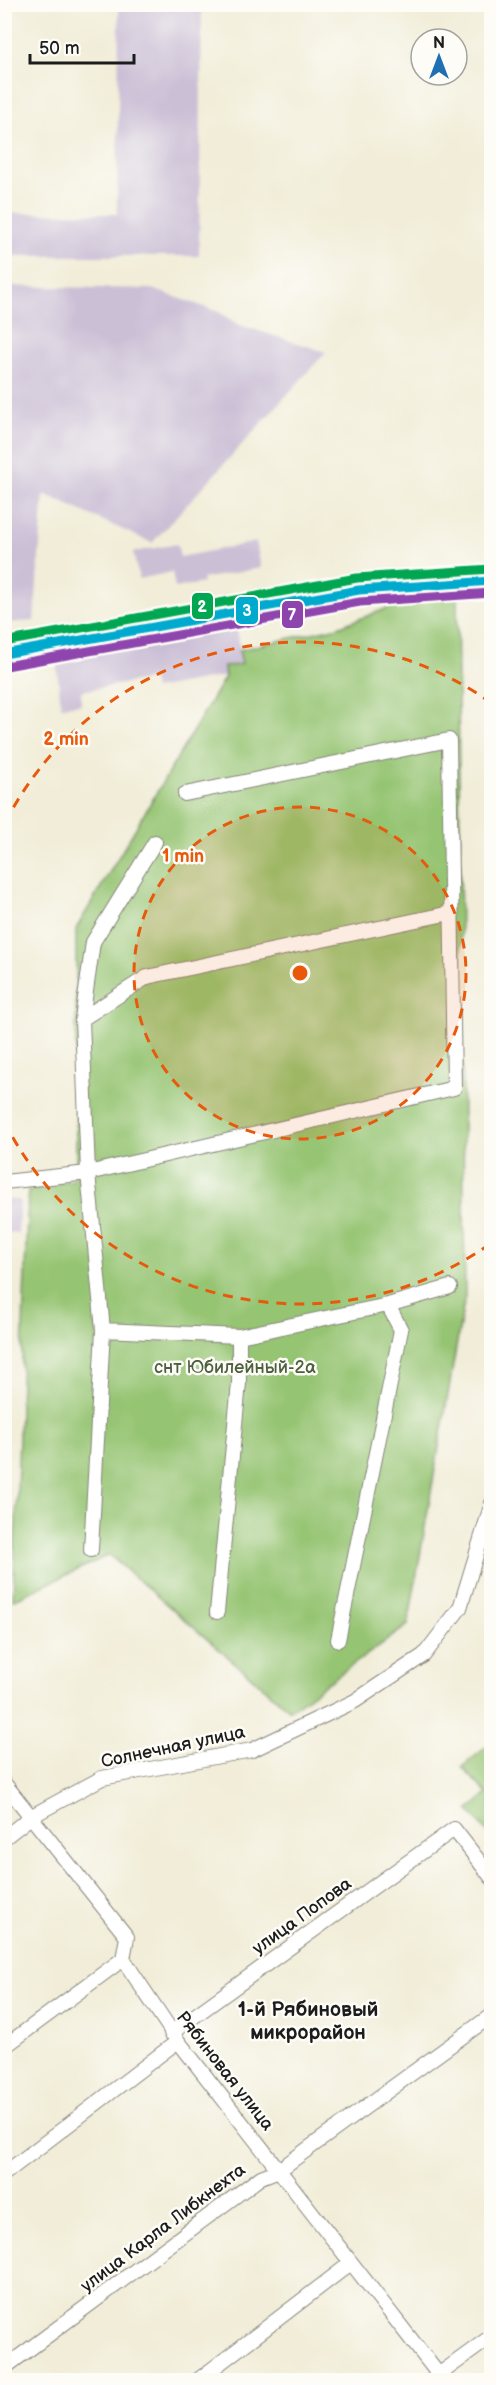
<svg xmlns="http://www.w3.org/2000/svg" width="496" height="2385" viewBox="0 0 496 2385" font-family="'Balsamiq Sans',sans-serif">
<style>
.industrial{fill:#cbbfd6}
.green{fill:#95c472;stroke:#587047;stroke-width:1.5}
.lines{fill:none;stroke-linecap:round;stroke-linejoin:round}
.minor-casing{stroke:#86847a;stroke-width:16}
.minor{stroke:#fff;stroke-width:14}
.bus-1-casing{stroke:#fdfcf7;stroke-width:14}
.bus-2-casing{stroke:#fdfcf7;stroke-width:14}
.bus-3-casing{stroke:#fdfcf7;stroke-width:14}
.bus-1{stroke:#00a9ce;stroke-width:9}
.bus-2{stroke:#8e44ad;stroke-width:9}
.bus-3{stroke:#00a651;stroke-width:9}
.ring{fill:none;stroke:#e8590c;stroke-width:3;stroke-dasharray:10 8}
.labels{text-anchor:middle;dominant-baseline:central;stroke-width:5;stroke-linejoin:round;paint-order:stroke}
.park-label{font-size:18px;fill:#4c5f3e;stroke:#fdfcf7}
.street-label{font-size:18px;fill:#1c1c1c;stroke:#fdfcf7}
.neighbourhood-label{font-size:20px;font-weight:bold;fill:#1c1c1c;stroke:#fdfcf7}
.centre{fill:#e8590c;stroke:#fdfcf7;stroke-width:3}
.ring-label{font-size:18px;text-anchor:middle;font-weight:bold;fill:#e8590c;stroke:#fdfcf7;stroke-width:5;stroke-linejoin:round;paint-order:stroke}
.line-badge{stroke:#fdfcf7;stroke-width:2}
.badge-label{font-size:16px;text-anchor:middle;font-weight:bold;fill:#fff}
</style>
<rect width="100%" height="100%" fill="#fdfcf7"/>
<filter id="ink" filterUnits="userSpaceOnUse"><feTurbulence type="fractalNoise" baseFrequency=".0167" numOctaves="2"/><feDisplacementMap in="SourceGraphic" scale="12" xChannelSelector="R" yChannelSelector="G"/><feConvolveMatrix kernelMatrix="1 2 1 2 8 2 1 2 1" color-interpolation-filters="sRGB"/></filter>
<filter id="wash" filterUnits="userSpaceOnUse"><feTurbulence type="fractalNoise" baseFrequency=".008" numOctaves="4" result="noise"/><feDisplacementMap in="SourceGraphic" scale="24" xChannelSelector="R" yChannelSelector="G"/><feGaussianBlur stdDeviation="1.35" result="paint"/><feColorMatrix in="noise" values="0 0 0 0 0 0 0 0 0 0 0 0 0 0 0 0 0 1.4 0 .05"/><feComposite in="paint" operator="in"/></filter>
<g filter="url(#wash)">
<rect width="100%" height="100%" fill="#f1edd8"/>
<path class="industrial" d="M 119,5 L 202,5 L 199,256 L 5,256 L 5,213 L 117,214 Z
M 5,286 L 152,289 L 219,312 L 237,324 L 326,352 L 152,543 L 44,494 L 34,621 L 5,623 Z
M 256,542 L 261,568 L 202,579 L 203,583 L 175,588 L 172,572 L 139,579 L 133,552 L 177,544 L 180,557 Z
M 237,628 L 242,664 L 225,676 L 154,689 L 152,679 L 81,691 L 81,704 L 61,706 L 56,658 Z
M 5,1199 L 20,1200 L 18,1233 L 5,1232 Z"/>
<path class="green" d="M 457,597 L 465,1296 L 408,1625 L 290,1710 L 109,1555 L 13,1600 L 28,1190 L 76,1179 L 76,929 L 225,677 L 224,667 L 242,664 L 239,650 L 338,627 L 409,600 Z
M 491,1743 L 491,1837 L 469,1810 L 487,1794 L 462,1767 Z"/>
</g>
<g filter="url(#ink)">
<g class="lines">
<g class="minor-casing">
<path id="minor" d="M 4,654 L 359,590 L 492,581
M 82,1019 L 147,977 L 450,913
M 4,1182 L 88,1173 L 454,1088 L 449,740 L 185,794
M 103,1330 L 239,1336 L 388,1305 L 450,1287
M 91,1550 L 103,1330 L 88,1173 L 82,1019 L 93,942 L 155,842
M 217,1612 L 239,1383 L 239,1336
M 338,1640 L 401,1330 L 388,1305
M 4,1783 L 127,1937 L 123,1959 L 178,2041 L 439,2375
M 4,1838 L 32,1816 L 102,1778 L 252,1750 L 355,1701 L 424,1655 L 460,1608 L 492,1503
M 171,2033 L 454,1829 L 492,1878
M 4,2047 L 123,1959
M 4,2174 L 178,2041
M 4,2368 L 261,2177 L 279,2170 L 492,2015
M 433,2379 L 492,2336
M 198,2380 L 351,2263"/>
</g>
<use href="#minor" class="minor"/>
<g class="bus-1-casing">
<path id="bus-1" d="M 4,654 L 359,590 L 492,581"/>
</g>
<g class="bus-2-casing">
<path id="bus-2" d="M 6,666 L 360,602 L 492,593"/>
</g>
<g class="bus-3-casing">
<path id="bus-3" d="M 4,642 L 357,578 L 491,569"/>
</g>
<use href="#bus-1" class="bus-1"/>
<use href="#bus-2" class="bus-2"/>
<use href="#bus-3" class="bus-3"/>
</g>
</g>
<circle cx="300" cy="973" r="166" fill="#e8590c" fill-opacity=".12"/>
<g class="ring">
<circle cx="300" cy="973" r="166"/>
<path d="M490 1244A331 331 0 0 1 5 1123M5 823A331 331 0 0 1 490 702"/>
</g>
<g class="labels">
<g class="park-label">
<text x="235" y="1367">снт Юбилейный-2а</text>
</g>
<g class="street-label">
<text transform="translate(173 1747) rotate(-12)">Солнечная улица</text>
<text transform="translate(302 1916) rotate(-36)">улица Попова</text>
<text transform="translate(225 2071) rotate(52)">Рябиновая улица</text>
<text transform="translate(163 2228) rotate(-37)">улица Карла Либкнехта</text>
</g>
<g class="neighbourhood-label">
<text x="308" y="2010">1-й Рябиновый<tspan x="308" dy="23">микрорайон</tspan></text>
</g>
</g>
<circle cx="300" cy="973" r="9" class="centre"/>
<g class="ring-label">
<text x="66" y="745">2 min</text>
<text x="183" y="862">1 min</text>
</g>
<g class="line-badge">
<rect x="191" y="592" width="23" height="28" rx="6" fill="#00a651"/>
<rect x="235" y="596" width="24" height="29" rx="6" fill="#00a9ce"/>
<rect x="281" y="600" width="23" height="29" rx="6" fill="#8e44ad"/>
</g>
<g class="badge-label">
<text x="202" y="612">2</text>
<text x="247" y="616">3</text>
<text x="292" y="620">7</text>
</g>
<rect width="496" height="2385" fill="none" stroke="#fdfcf7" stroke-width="24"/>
<g transform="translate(439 57)"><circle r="28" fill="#fdfcf7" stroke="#a3a29f" stroke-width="1.5"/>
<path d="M0-4.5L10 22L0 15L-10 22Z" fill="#1f6fb2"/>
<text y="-9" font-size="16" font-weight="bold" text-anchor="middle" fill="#1c1c1c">N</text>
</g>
<path d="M30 54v9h104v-9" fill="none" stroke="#1c1c1c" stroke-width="3"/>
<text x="39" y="54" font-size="18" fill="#1c1c1c" stroke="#fdfcf7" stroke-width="4.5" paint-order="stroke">50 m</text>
</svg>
